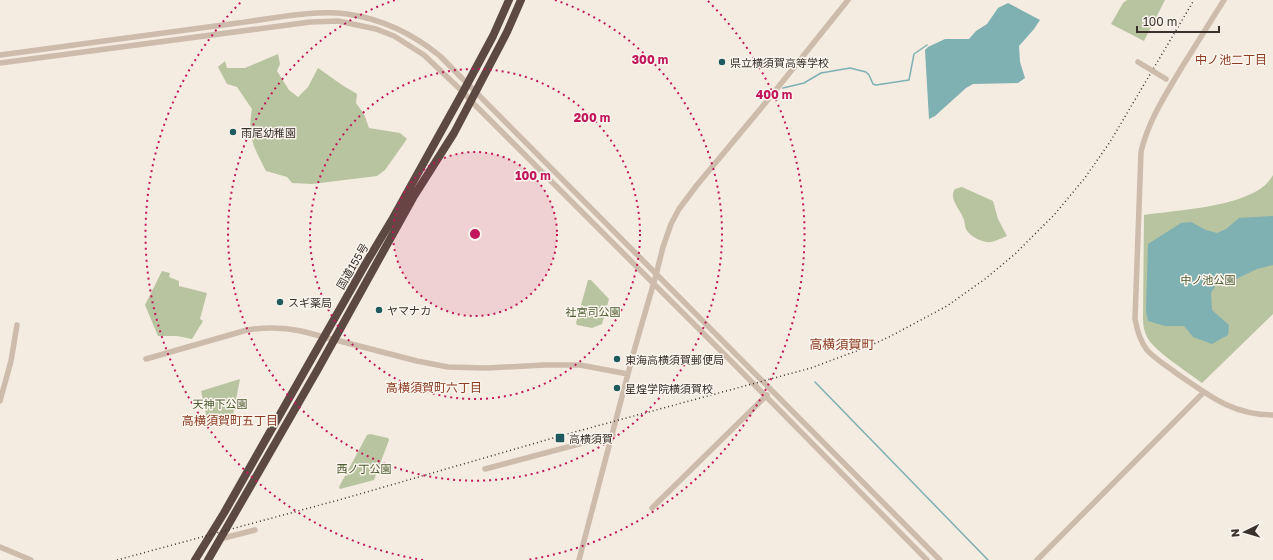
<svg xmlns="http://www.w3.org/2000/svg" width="1273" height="560" viewBox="0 0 1273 560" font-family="'Golos Text','Noto Sans JP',sans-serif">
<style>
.green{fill:#b8c4a0}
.water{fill:#7fb0b2}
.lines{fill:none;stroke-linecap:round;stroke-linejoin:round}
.stream{stroke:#7fb0b2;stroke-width:1.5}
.minor{stroke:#cdbbac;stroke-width:5.5}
.highway{stroke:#5c4a42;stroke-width:8}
.rail{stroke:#3b302b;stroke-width:1.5;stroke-dasharray:1 3;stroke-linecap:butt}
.minor-bridge{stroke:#cdbbac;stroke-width:5.5}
.ring{fill:none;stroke:#c2185b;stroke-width:2;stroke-dasharray:2 4}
.poi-dot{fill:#1f5a5e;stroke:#fbf5ee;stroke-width:1.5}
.labels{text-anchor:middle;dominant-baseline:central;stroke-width:3;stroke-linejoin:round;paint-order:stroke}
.poi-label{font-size:11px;fill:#3b302b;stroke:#fbf5ee;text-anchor:start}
.street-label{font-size:11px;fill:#3b302b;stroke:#fbf5ee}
.park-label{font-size:11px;fill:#4a5a2e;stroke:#fbf5ee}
.neighbourhood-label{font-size:12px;fill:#8c3b22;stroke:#fbf5ee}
.quarter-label{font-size:13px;fill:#8c3b22;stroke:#fbf5ee}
.centre{fill:#c2185b;stroke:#fbf5ee;stroke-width:2}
.ring-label{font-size:12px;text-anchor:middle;font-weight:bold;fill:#c2185b;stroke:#fbf5ee;stroke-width:3;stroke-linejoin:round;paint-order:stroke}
</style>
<rect width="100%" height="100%" fill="#f4ebe1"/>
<path class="green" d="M 1127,0 L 1165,0 L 1144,41 L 1111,24 L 1123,3 Z
M 278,54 L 280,64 L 277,71 L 289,90 L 298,97 L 308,87 L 318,68 L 342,85 L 357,94 L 356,103 L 364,114 L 369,128 L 400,133 L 407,139 L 385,170 L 377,176 L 312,184 L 292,183 L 287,177 L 266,171 C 254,147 247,137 252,109 L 237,87 L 227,84 L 218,67 L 225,61 L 227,68 L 245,68 Z
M 1273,175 L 1273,314 L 1202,383 C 1189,373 1153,350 1147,337 C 1144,331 1143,325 1143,319 L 1144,215 C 1178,210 1224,208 1255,192 C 1263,188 1269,182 1273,175 Z
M 962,187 L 993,201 L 998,219 L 1007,236 C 1002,238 992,243 987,242 C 980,241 972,237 968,232 C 965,229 965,224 964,220 C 961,210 948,199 955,189 Z
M 162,271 L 170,273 L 169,277 L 179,281 L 179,286 L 207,293 L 200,319 L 203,321 L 192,339 L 177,336 L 158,336 L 145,305 Z
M 588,280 L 591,280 L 609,299 L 602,324 L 592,328 L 577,325 L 576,323 Z
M 240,379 L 232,420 L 209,418 L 206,415 L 201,391 Z
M 370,434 L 388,438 L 389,440 L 374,480 L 340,489 L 339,487 L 367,435 Z"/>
<path class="water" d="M 1008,3 L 1040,20 L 1034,29 L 1019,46 L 1020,62 L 1025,78 L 1018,83 L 973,84 L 966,88 L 935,116 L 929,119 L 925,50 L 928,47 L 945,39 L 969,39 L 976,31 L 987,24 L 998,8 Z
M 1273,216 L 1273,265 L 1257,269 L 1234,280 L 1217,283 L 1211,293 L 1212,310 L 1229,325 L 1228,335 L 1212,344 L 1193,337 L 1184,326 L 1165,326 L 1148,321 L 1146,311 L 1148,244 L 1181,223 L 1191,222 L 1206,230 L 1217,233 L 1226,229 L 1239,218 Z"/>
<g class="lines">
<path class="stream" d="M 783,88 L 804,83 L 821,73 L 850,68 L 866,72 L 869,75 L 873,84 L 876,85 L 909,80 L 914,54 L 927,45
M 815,382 L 988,560"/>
<path class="minor" d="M 1224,0 C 1210,22 1196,45 1182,67 C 1166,94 1148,121 1141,152 L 1135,319 C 1137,330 1140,341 1147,350 C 1155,359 1167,366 1176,373 C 1208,395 1232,415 1273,415
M 0,55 C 79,45 159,33 238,23 C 270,19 316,9 347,14 C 382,19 412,33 440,56 L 940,560
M 0,63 L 310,22 L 338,21 L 376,29 L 394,36 L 424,55 L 463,92 L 470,100 L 734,364 L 927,560
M 146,359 L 247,330 C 266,327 282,327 301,331 L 417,361 L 448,367 L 487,368 L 544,365 L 580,365 L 628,374
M 0,401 L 11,361 L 17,325
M 485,469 L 613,435
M 652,508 L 767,395
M 220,539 L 255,530
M 0,547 L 31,560
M 579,560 L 634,351 L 656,275 L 663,247 L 671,224 L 679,209 L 697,185 L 767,101 L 848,0
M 1037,560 L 1204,392"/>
<path class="highway" d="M 195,560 L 224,513 L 366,263 L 393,218 L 463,92 L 493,36 L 509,0
M 208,560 L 318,369 L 414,196 L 454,133 L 507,32 L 521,0"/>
<path class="rail" d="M 117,560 L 346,498 L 560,436 L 811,368 L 867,347 L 889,337 L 947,306 L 985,279 L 1015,254 L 1054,215 L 1084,179 L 1110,142 L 1194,0"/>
<path class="minor-bridge" d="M 1138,62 L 1166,79"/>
</g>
<circle cx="475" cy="234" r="82" fill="#c2185b" fill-opacity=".12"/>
<g class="ring">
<circle cx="475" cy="234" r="82"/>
<circle cx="475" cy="234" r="165"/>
<path d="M555 0A247 247 0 1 1 395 0"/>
<path d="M423 560A330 330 0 0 1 242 1M708 1A330 330 0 0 1 527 560"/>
</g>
<g class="poi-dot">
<circle cx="722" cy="62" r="4"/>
<circle cx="233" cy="132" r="4"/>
<circle cx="280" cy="302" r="4"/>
<circle cx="379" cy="310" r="4"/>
<circle cx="617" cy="359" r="4"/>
<circle cx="617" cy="388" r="4"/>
<rect x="555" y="433" width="10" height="10" rx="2"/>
</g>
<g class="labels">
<g class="poi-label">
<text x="730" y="62">県立横須賀高等学校</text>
<text x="241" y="132">雨尾幼稚園</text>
<text x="288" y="302">スギ薬局</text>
<text x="387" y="310">ヤマナカ</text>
<text x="625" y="359">東海高横須賀郵便局</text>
<text x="625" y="388">星煌学院横須賀校</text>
<text x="569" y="438">高横須賀</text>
</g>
<g class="street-label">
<text transform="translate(352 266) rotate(-60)">国道155号</text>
</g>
<g class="park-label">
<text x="1208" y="279">中ノ池公園</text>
<text x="593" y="311">社宮司公園</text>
<text x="220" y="403">天神下公園</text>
<text x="364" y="468">西ノ丁公園</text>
</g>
<g class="neighbourhood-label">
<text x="1231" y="59">中ノ池二丁目</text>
<text x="434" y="387">高横須賀町六丁目</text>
<text x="230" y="420">高横須賀町五丁目</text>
</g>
<g class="quarter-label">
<text x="842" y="344">高横須賀町</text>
</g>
</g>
<circle cx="475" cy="234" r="6" class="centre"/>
<g class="ring-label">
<text x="650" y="64">300 m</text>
<text x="774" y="99">400 m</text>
<text x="592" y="122">200 m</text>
<text x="533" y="180">100 m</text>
</g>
<g transform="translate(1245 532) rotate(265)" stroke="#fbf5ee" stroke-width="3" paint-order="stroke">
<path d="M0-3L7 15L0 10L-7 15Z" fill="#3b302b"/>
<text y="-6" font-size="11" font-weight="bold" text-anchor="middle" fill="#3b302b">N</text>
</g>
<path d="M1137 26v6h82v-6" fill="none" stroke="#3b302b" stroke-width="2"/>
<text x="1143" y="26" font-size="12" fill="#3b302b" stroke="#fbf5ee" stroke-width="3" paint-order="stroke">100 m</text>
</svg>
